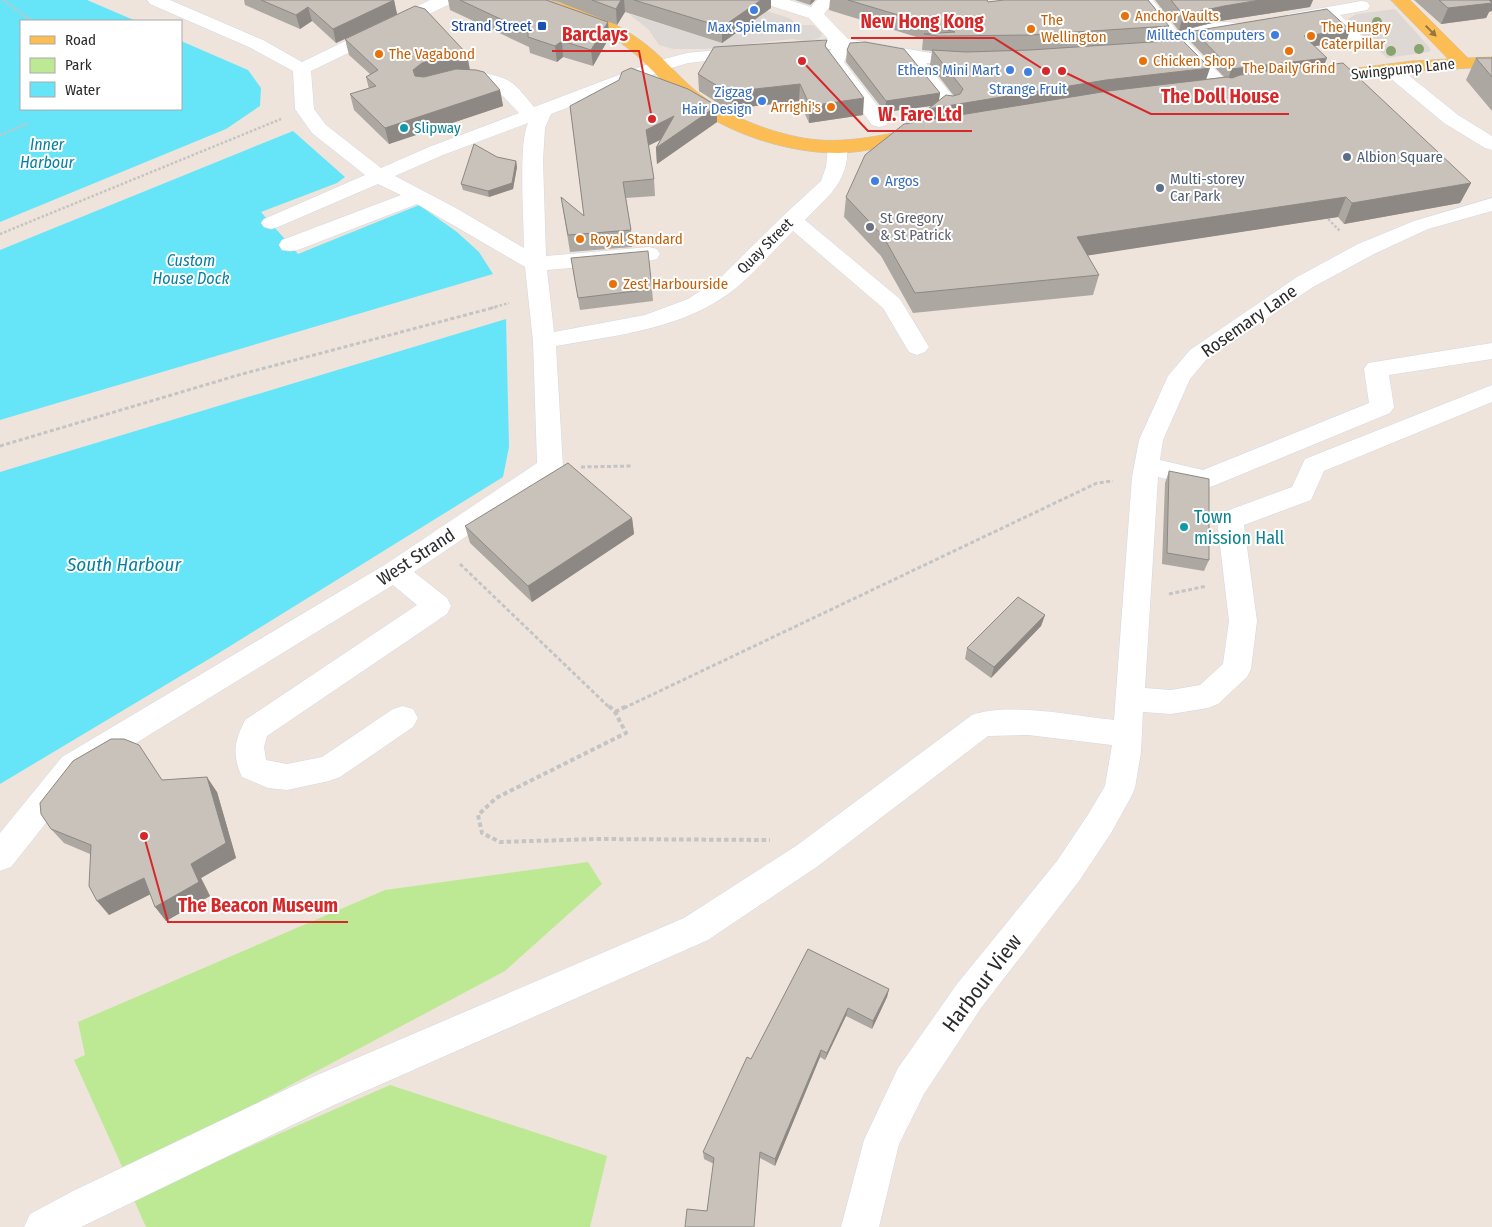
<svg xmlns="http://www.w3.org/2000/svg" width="1492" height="1227" viewBox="0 0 1492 1227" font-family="'Fira Sans Condensed',sans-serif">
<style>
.green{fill:#bde995}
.plaza{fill:#ded8d4}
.water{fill:#67e5f8}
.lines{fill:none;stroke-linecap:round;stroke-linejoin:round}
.minor-casing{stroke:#d1d8e5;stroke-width:1}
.major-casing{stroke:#c4c4c4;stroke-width:1}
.path-far2{stroke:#c4c4c4;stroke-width:2.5;stroke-dasharray:2.5 2;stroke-linecap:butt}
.path-far1{stroke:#c4c4c4;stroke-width:3;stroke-dasharray:4 2.5;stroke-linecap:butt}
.path{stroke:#c4c4c4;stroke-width:4;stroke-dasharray:4.5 3;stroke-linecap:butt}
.minor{fill:#fff;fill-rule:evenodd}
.major{fill:#fcbe54;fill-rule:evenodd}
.tree{fill:#87a46e}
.wall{fill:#ada7a1}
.shaded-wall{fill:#8d8883}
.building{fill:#c9c2bb;stroke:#8d8883}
.oneway{fill:#947440}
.shop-dot{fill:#3f7fe0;stroke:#fff;stroke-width:2}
.food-dot{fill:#e8710a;stroke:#fff;stroke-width:2}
.transit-dot{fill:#1a4fb4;stroke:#fff;stroke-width:2}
.culture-dot{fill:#0f9aa8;stroke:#fff;stroke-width:2}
.service-dot{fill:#5c6f8a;stroke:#fff;stroke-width:2}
.worship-dot{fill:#6b7280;stroke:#fff;stroke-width:2}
.labels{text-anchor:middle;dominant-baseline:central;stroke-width:4;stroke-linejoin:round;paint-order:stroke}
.far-food-label{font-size:15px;fill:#c56008;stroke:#fff;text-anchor:start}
.far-transit-label{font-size:15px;fill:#164399;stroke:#fff;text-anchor:end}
.far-shop-label{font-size:15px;fill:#366cbe;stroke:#fff;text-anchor:end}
.far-street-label{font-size:15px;fill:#2b2b2b;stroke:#fff}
.far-culture-label{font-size:15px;fill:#0d838f;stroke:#fff;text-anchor:start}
.far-service-label{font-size:15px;fill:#4e5e75;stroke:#fff;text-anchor:start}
.far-worship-label{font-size:15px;fill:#5b616d;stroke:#fff;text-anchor:start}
.far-water-label{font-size:16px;font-style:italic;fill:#037fa0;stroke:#fff}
.street-label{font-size:18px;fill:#2b2b2b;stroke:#fff}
.culture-label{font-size:18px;fill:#0d838f;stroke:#fff;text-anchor:start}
.water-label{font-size:19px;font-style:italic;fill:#037fa0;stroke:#fff}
.near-street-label{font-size:21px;fill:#2b2b2b;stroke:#fff}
.leader{fill:none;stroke:#d62828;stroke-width:2}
.callout-dot{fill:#d62828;stroke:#fff;stroke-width:2}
.callout-label{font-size:19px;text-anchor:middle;font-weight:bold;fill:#d62828;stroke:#fff;stroke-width:4;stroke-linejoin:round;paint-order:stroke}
</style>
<rect width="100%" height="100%" fill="#eee4dc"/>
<path class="green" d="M 588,862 L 602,884 L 505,971 L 125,1173 L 74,1060 L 85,1055 L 78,1022 L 385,890 Z
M 390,1085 L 607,1156 L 590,1227 L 146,1227 L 133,1198 Z"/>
<path class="plaza" d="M 1395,9 L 1430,48 L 1431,50 L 1429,52 L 1387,58 L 1350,23 L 1348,19 L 1356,14 Z
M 767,11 L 789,18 L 799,25 L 813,25 L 822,33 L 821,37 L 809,42 L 792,39 L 706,49 L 673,49 L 659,45 L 649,30 L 629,14 L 722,43 Z"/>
<path class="water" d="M 0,0 L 87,0 L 136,21 L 21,21 L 21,109 L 181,109 L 181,41 L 248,70 L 261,88 L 260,106 L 226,129 L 0,222 Z
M 293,131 L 345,177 L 337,183 L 261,212 L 298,254 L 419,205 L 457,232 L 479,252 L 493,274 L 0,420 L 0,250 Z
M 506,319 L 509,447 L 503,477 L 214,656 L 0,784 L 0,472 Z"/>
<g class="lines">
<g class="minor-casing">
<path id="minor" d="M 147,0 L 170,0 L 263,40 L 302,62 L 430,0 L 453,0 L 450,4 L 311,71 L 314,109 L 326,125 L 381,168 L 429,147 L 519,113 L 496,89 L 482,85 L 449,82 L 447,78 L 449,74 C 466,70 493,72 509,81 C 518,86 527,99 534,107 L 653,62 L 687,53 L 746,47 L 752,48 L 755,52 L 752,56 L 688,63 L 665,70 L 551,114 L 545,128 L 543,160 L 546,256 L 649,247 L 657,249 L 660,254 L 657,259 L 649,261 L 547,270 L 554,332 L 645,315 L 688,299 L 720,278 L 784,215 L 821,181 L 826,167 L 828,147 L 831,143 L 838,141 L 845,143 C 849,148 847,152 847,158 C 844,186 823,201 805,220 L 900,299 L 929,347 L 925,352 L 917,355 L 909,352 L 883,308 L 793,231 C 774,250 756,271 736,288 C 685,329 618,335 556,346 L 563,467 L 559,473 L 414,572 L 447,598 L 451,606 L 447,614 L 267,736 L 264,747 L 266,760 L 287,764 L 322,757 L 393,709 L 403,706 L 413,709 L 418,718 L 413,727 L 340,777 L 329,781 L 287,790 L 268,788 L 242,777 C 232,755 234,742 245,720 L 417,605 L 393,585 L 84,775 L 11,867 L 0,871 L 0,833 L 62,757 L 386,564 L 537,463 L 533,341 L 525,267 L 417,204 L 298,250 L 290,251 L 282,250 L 279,245 L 282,240 L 401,195 L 378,184 L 278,227 L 271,229 L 264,227 L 261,223 L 264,219 L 365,175 L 312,133 L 295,109 L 293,71 L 251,48 L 150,4 ZM 528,123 C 518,145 524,220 524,248 L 454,207 L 395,176 L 443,155 Z
M 762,0 L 789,0 L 811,7 L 817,0 L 835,0 L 824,14 L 848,39 L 937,54 L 975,56 L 978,60 L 975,64 L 969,65 L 926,63 L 959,104 L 957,108 L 950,110 L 943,108 L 904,59 L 849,49 L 844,62 L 889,121 L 886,125 L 879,127 L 872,125 L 826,62 L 831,49 L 789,53 L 783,52 L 780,48 L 783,44 L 789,43 L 828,39 L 809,18 L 765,4 Z
M 1135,0 L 1153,0 L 1178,32 C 1195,28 1218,19 1235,23 L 1238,27 L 1235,31 L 1187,41 L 1232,86 L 1234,90 L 1232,94 L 1225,96 L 1218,94 L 1168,43 Z
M 1361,1 L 1367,2 L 1370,6 L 1367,10 L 1340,15 L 1363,37 L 1360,41 C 1345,45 1334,28 1323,18 L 1294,23 L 1288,22 L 1285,18 L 1288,14 L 1294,13 Z
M 1390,64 L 1396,65 L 1458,115 L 1492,136 L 1492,150 L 1485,148 L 1444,123 L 1384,73 L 1381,69 L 1384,65 Z
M 1492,198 L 1492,211 L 1428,229 L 1374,254 L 1313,287 L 1206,360 L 1190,379 L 1163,440 L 1160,460 L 1203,470 L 1369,403 L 1364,369 L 1368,363 L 1492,343 L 1492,359 L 1389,375 L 1394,407 L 1390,413 L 1213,486 L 1204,489 L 1158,477 L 1145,688 L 1171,690 L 1200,685 L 1223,664 L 1229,621 L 1217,520 L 1221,513 L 1292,487 L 1305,459 L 1492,385 L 1492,402 L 1324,471 L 1311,500 L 1244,525 L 1257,621 L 1251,669 L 1247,677 L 1218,704 L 1208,708 L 1171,714 L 1143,712 L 1141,752 L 1135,788 L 1131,797 L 1111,833 L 1079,881 L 981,1008 L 924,1094 L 899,1144 L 879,1227 L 841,1227 L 864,1140 L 898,1068 L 957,984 L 1057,861 L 1089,813 L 1105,786 L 1112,745 L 1028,735 L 988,736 L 818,866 L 708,940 L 334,1105 L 81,1227 L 24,1227 L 30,1214 L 73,1191 L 308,1079 L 684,918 L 796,846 L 972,715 C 1009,702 1074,716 1114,720 L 1132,477 L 1139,440 L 1168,376 L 1190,350 L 1297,277 L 1358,244 L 1414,221 Z"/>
</g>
<g class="major-casing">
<path id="major" d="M 519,0 C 528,0 538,0 546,0 C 584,7 626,26 655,52 C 673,68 688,87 708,100 C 736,119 770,132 803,138 C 843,145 881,135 920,128 L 927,130 L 930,134 L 927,138 L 920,140 C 893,144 865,153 838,153 C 786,153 726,133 685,101 C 658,79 638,51 608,35 C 581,20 551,13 522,4 Z
M 1391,0 L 1410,0 L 1468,58 L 1492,57 L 1492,67 L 1412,71 L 1319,85 L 1312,83 L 1310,79 L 1312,75 L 1319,73 L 1412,61 L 1448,59 Z"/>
</g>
<path class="path-far2" d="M 3,0 L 32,21
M 0,135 L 29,123
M 1325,216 L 1340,231
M 0,234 L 281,119
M 491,308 L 509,303"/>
<path class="path-far1" d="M 0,446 L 242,374 L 496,307
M 581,467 L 631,466
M 460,564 L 610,708
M 1169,594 L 1207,586
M 624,708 L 1097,483 L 1113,481"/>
<path class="path" d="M 609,706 L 615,712 L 626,733 L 496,798 L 478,815 L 482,833 L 500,842 L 597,839 L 770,840
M 615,712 L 627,706"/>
<use href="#minor" class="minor"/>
<use href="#major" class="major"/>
</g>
<g class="tree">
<circle cx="1377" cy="22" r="5"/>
<circle cx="1419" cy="49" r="5"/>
<circle cx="1391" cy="51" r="5"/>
</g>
<path class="wall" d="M 244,0 L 394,0 L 397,14 L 470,70 L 500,90 L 503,106 L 389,144 L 354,110 L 350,94 L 369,89 L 366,77 L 370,74 L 349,55 L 345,39 L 336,43 L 312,21 L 300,29 L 245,5 Z
M 448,0 L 546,0 L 608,22 L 609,38 L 593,66 L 563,57 L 557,62 L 530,53 L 529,47 L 450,10 Z
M 548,0 L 771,0 L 771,8 L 722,43 L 625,12 L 617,25 L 559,2 Z
M 795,0 L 815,0 L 810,5 Z
M 830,0 L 987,0 L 988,2 L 1169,26 L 1165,41 L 1206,79 L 1224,77 L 1191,42 L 1194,31 L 1350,30 L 1346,42 L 1314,46 L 1324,65 L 1471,183 L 1460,203 L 1344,224 L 1338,217 L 1087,255 L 1099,275 L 1093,295 L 913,313 L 881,256 L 844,217 L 846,197 L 926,120 L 928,109 L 931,106 L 885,112 L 846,62 L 847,50 L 940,93 L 939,100 L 954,96 L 930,65 L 932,51 L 922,50 L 923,39 L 829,10 Z
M 1155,0 L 1313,0 L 1310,7 L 1220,21 L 1179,31 Z
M 1414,0 L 1492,0 L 1489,12 L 1486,18 L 1441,24 Z
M 827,48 L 863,115 L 809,123 L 799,101 L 738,108 L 732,112 L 699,91 L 698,74 Z
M 1476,58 L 1492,58 L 1492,111 L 1466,80 Z
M 570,106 L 717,122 L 657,164 L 656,148 L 660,140 L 648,146 L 654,179 L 655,196 L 626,198 L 631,230 L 632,247 L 570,252 L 561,197 L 584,216 Z
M 497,157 L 516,161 L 517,167 L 513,189 L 489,197 L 463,190 L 461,184 Z
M 571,258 L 652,289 L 653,301 L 580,310 Z
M 1169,471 L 1209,560 L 1204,571 L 1162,564 L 1165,483 Z
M 632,518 L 634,534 L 532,602 L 470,543 L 465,526 Z
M 1045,615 L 1041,626 L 991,678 L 965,659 L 967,648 Z
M 162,780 L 217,792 L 236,858 L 201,878 L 210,896 L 166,921 L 150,894 L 109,915 L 90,854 L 64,843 L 51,829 Z
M 808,949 L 889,989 L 887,997 L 872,1029 L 846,1016 L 825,1060 L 820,1057 L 775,1166 L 760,1158 L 707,1211 L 714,1164 L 704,1159 L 703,1152 L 751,1059 Z"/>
<path class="shaded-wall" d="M 394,0 L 397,14 L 336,43 L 333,29 Z
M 621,0 L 624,0 L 625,12 L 617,25 L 616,9 Z
M 761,0 L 771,0 L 771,8 L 722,43 L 722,27 Z
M 811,0 L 815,0 L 810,5 Z
M 1260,0 L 1313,0 L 1310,7 L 1220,21 L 1179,31 L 1183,15 L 1224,6 Z
M 1485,0 L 1492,0 L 1492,11 L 1489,12 L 1486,18 L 1441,24 L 1448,8 Z
M 308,7 L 312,21 L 300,29 L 296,15 Z
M 608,22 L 609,38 L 593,66 L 591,50 Z
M 1350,30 L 1346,42 L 1300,48 L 1304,36 Z
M 562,41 L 563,57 L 557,62 L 555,46 Z
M 467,54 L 470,70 L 417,86 L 413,70 L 422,63 L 438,58 Z
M 1327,58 L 1322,70 L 1228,81 L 1231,69 Z
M 1210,68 L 1205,83 L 926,124 L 928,109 L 1106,80 Z
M 800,84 L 799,101 L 738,108 L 732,112 L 732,95 L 737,91 Z
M 500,90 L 503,106 L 389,144 L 385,128 Z
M 940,93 L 938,105 L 885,112 L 886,101 Z
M 864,98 L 863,115 L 809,123 L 810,106 Z
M 717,106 L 717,122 L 657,164 L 656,148 Z
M 674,116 L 675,133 L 647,146 L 646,130 Z
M 516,161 L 517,167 L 513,189 L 489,197 L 488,191 Z
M 1471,183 L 1460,203 L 1344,224 L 1352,203 Z
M 1346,197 L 1338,217 L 1072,258 L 1077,237 Z
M 632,518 L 634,534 L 532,602 L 528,586 Z
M 1045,615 L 1041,626 L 991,678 L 994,667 Z
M 207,777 L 217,792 L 236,858 L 201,878 L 210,896 L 166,921 L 155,907 Z
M 144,878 L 155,892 L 109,915 L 97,901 Z
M 889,989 L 887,997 L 872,1029 L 873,1021 Z
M 848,1008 L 846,1016 L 825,1060 L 827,1053 Z
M 821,1050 L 820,1057 L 775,1166 L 775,1159 Z"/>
<path class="building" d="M 261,0 L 394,0 L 333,29 L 308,7 L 296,15 Z
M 460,0 L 546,0 L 608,22 L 591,50 L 562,41 L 555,46 L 528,37 L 528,32 Z
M 592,0 L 621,0 L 616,9 Z
M 634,0 L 761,0 L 722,27 Z
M 848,0 L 987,0 L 988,2 L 1004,0 L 1148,0 L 1169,26 L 1030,35 L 939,36 L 924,34 L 955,32 Z
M 1171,0 L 1260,0 L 1224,6 L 1183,15 Z
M 1439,0 L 1489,0 L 1492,3 L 1448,8 Z
M 415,6 L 425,9 L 467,54 L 438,58 L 422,63 L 413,70 L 415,76 L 424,77 L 456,69 L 476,70 L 484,72 L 500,90 L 385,128 L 350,94 L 376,86 L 366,77 L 378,70 L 345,39 Z
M 1327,9 L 1350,30 L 1304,36 L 1327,58 L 1231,69 L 1194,31 Z
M 827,40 L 825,46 L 864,98 L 810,106 L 800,84 L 737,91 L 732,95 L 698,74 L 714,47 Z
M 1182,40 L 1210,68 L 1106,80 L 928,109 L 946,95 L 953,96 L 960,94 L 963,89 L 932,50 L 966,52 L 1030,50 Z
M 865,42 L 904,49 L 940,93 L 886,101 L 847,50 L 850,43 Z
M 1476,58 L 1492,58 L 1492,77 Z
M 1343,63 L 1471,183 L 1352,203 L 1346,197 L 1077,237 L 1099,275 L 915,293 L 883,236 L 846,197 L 865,155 L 904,124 L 1108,91 L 1227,77 L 1232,78 L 1240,75 Z
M 631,68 L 688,89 L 717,106 L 656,148 L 674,116 L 646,130 L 654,179 L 623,182 L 631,230 L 568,235 L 561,197 L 584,216 L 570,106 L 619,80 L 622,72 Z
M 474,144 L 497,157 L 516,161 L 512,183 L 488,191 L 461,184 Z
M 648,251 L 652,289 L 578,298 L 571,258 Z
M 568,463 L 632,518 L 528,586 L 465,526 Z
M 1169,471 L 1209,479 L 1209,560 L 1167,553 Z
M 1018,597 L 1045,615 L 994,667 L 967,648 Z
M 111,739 L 124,739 L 139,745 L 162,780 L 207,777 L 226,843 L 191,864 L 199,882 L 155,907 L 144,878 L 97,901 L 89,886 L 91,845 L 51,829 L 41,814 L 40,803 L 73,761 Z
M 808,949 L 889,989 L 873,1021 L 848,1008 L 827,1053 L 821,1050 L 775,1159 L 760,1152 L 754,1227 L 685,1227 L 687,1209 L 707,1211 L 714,1158 L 703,1152 L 747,1057 L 751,1059 Z"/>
<defs><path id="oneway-solid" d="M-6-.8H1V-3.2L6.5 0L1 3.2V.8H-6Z" transform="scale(1.25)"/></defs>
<use class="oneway" href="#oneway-solid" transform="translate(1431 31) rotate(45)"/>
<g class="shop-dot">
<circle cx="754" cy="10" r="5"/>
<circle cx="1275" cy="35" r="5"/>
<circle cx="1010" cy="70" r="5"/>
<circle cx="1028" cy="72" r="5"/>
<circle cx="762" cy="101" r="5"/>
<circle cx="875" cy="181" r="5"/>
</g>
<g class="food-dot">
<circle cx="1125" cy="16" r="5"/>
<circle cx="1031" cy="29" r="5"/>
<circle cx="1311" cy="36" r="5"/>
<circle cx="1289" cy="51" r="5"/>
<circle cx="379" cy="54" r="5"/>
<circle cx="1143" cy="61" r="5"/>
<circle cx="831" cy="107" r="5"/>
<circle cx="580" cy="239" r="5"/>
<circle cx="613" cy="284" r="5"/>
</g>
<rect class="transit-dot" x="537" y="21" width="10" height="10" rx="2.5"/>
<g class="culture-dot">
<circle cx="404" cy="128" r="5"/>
<circle cx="1184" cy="527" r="5"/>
</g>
<g class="service-dot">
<circle cx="1347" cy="157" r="5"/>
<circle cx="1160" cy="188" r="5"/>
</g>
<circle class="worship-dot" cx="870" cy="227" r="5"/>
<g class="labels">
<g class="far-food-label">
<text x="1135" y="16">Anchor Vaults</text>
<text x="1041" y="20">The<tspan x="1041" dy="17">Wellington</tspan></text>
<text x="1321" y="27">The Hungry<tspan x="1321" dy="17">Caterpillar</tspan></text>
<text x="389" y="54">The Vagabond</text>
<text x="1153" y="61">Chicken Shop</text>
<text x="1289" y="68" text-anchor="middle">The Daily Grind</text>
<text x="821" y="107" text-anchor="end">Arrighi's</text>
<text x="590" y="239">Royal Standard</text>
<text x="623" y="284">Zest Harbourside</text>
</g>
<g class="far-transit-label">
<text x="532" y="26">Strand Street</text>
</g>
<g class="far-shop-label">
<text x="754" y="27" text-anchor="middle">Max Spielmann</text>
<text x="1265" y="35">Milltech Computers</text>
<text x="1000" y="70">Ethens Mini Mart</text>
<text x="1028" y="89" text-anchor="middle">Strange Fruit</text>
<text x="752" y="92">Zigzag<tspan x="752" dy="17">Hair Design</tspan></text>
<text x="885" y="181" text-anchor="start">Argos</text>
</g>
<g class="far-street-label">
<text transform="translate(1403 69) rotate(-6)">Swingpump Lane</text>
<text transform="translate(765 246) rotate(-45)">Quay Street</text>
</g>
<g class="far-culture-label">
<text x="414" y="128">Slipway</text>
</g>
<g class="far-service-label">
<text x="1357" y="157">Albion Square</text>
<text x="1170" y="179">Multi-storey<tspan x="1170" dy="17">Car Park</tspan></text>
</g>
<g class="far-worship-label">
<text x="880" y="218">St Gregory<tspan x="880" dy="17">&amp; St Patrick</tspan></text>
</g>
<g class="far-water-label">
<text x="47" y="144">Inner<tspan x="47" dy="18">Harbour</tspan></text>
<text x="191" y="260">Custom<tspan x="191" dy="18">House Dock</tspan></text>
</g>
<g class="street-label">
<text transform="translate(1249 321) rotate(-35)">Rosemary Lane</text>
<text transform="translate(416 557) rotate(-33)">West Strand</text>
</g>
<g class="culture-label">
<text x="1194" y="517">Town<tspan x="1194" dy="21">mission Hall</tspan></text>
</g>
<g class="water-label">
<text x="124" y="564">South Harbour</text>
</g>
<g class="near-street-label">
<text transform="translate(982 983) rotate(-53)">Harbour View</text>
</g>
</g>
<path class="leader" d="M1046 71L994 38H851M652 119L639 51H552M1062 71L1151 114H1289M802 61L868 131H972M144 836L168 922H348"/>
<g class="callout-dot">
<circle cx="1046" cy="71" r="5"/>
<circle cx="652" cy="119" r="5"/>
<circle cx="1062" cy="71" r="5"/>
<circle cx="802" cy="61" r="5"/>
<circle cx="144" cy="836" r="5"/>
</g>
<g class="callout-label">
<text x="922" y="28">New Hong Kong</text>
<text x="595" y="41">Barclays</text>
<text x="1220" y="103">The Doll House</text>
<text x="920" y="121">W. Fare Ltd</text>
<text x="258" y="912">The Beacon Museum</text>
</g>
<rect x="20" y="20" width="162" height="90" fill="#ffffff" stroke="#aaaaaa"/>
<rect x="30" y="36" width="25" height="8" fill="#fcbe54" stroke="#aaaaaa"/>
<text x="65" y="45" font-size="15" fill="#2b2b2b">Road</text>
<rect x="30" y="58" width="25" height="15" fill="#bde995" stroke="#aaaaaa"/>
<text x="65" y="70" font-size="15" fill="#2b2b2b">Park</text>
<rect x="30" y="82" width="25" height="15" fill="#67e5f8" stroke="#aaaaaa"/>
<text x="65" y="95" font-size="15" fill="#2b2b2b">Water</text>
</svg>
